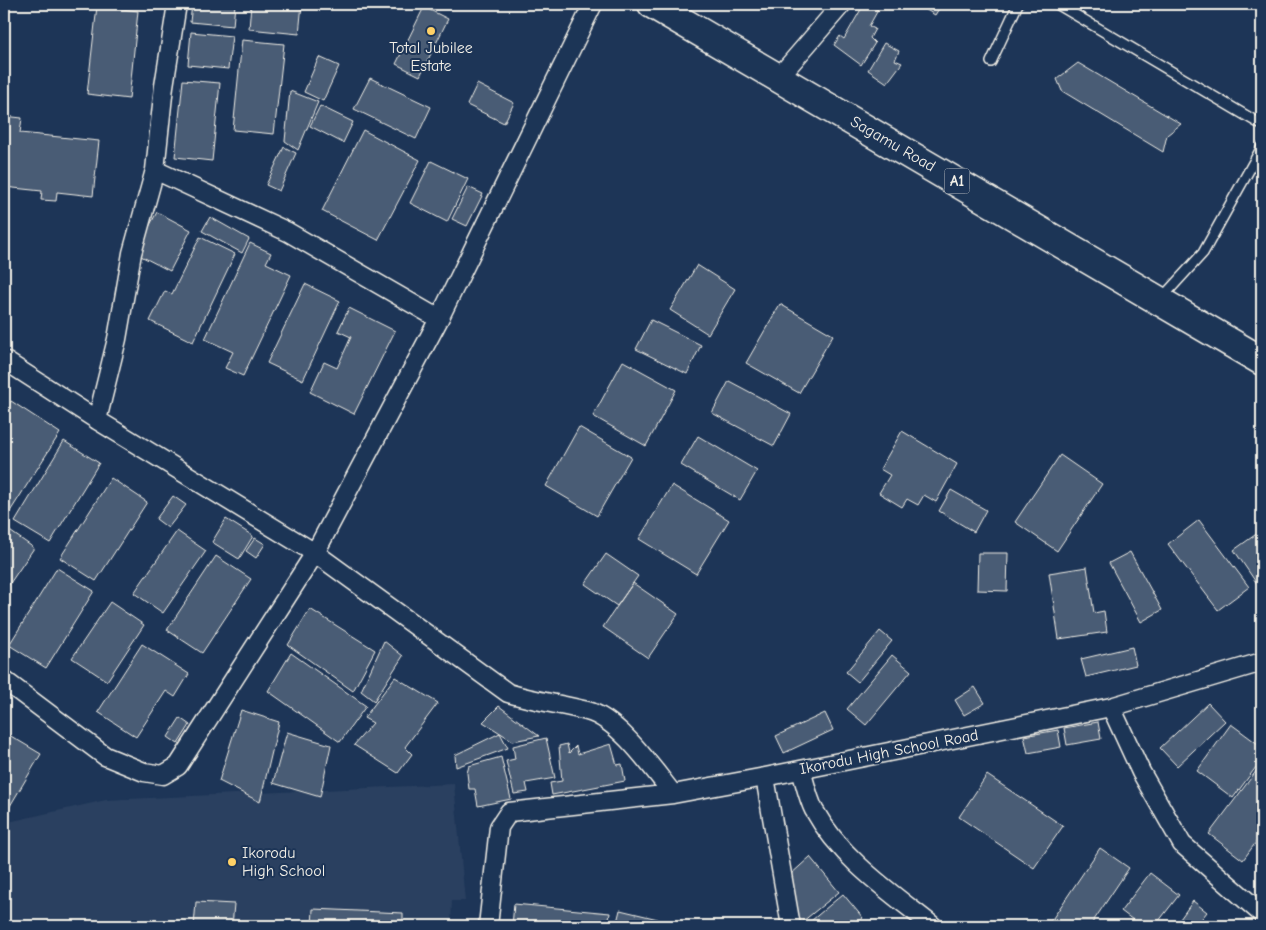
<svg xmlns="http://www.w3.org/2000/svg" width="1266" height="930" viewBox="0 0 1266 930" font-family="'Comic Neue',sans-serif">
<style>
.built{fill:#2a4060}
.building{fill:#485b74;stroke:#f4f1e8}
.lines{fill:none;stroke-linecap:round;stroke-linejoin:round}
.lane-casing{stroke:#f4f1e8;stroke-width:12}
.street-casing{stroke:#f4f1e8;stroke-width:21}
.highway-casing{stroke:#f4f1e8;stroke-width:31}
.lane{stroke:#1d3557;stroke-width:9}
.street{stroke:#1d3557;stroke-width:18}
.highway{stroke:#1d3557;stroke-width:28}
.poi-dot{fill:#ffd166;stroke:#1d3557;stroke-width:2}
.labels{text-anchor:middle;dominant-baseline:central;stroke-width:4;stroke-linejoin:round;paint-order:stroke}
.shield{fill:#1d3557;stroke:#b4b9bc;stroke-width:1}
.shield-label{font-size:15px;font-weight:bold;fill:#f4f1e8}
.poi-label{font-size:16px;fill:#f4f1e8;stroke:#1d3557}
.street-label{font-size:16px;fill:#f4f1e8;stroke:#1d3557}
</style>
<rect width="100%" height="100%" fill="#1d3557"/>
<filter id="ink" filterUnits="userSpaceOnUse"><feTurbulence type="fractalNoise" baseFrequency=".02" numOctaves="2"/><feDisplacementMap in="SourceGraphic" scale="10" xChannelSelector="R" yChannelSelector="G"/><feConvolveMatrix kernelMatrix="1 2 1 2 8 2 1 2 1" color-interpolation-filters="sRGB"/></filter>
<g filter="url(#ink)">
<path class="built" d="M 454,784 L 465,901 L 452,901 L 451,926 L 4,926 L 4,823 L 106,800 Z"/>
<path class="building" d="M 192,4 L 235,4 L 233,26 L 190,22 Z
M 251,4 L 302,4 L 299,34 L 249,29 Z
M 864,4 L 869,4 L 878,10 L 869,26 L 875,29 L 870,38 L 875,43 L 861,65 L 834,45 L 840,36 L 844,39 Z
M 916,4 L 942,4 L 935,15 Z
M 97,6 L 138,11 L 129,99 L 87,94 Z
M 424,7 L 448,19 L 420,76 L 396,64 Z
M 191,32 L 232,36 L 228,69 L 188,65 Z
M 242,40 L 284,44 L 274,134 L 233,130 Z
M 884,43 L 899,51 L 895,60 L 902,63 L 887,83 L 868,70 Z
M 319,57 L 339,66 L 323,101 L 304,92 Z
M 1078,63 L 1181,124 L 1167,135 L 1163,152 L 1062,91 L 1057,79 Z
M 370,78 L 431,107 L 416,139 L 354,109 Z
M 183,80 L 220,83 L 212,161 L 175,157 Z
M 477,84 L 514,103 L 504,123 L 467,105 Z
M 290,91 L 318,102 L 298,150 L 285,141 Z
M 320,106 L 353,122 L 343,143 L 310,126 Z
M 4,116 L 22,118 L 20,133 L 99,141 L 93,196 L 57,192 L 56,201 L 41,200 L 42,191 L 4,187 Z
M 363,130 L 420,160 L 378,240 L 322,211 Z
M 284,147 L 296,153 L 279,191 L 266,185 Z
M 431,161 L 468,179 L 447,222 L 410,203 Z
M 468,187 L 483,194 L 467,226 L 452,219 Z
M 157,212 L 191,230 L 170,271 L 135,253 Z
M 210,217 L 249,239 L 242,253 L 202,231 Z
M 200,237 L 235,254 L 193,342 L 150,321 L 165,291 L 172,294 Z
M 250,243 L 271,253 L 266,263 L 291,275 L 243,376 L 225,368 L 233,352 L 205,339 Z
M 697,265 L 735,289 L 708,334 L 670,310 Z
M 305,284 L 340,301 L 303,380 L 267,363 Z
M 780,304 L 833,335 L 799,393 L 746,363 Z
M 349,308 L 395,331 L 354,414 L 310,392 L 324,362 L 337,368 L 351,337 L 338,331 Z
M 651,320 L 701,345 L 687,374 L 636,349 Z
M 623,361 L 676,390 L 646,446 L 593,416 Z
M 729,381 L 791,414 L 774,446 L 712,413 Z
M 11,401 L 60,433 L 4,521 L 4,456 L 8,450 L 4,448 L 4,412 Z
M 579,427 L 631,457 L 597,516 L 546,486 Z
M 902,431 L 957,464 L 936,502 L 924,495 L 918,505 L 907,499 L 902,507 L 879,493 L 890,475 L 880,469 Z
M 698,436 L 757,471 L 740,500 L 681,465 Z
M 64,441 L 99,463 L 50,543 L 15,522 Z
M 1060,455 L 1102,484 L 1057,551 L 1015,522 Z
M 111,478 L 147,502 L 96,581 L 60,558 Z
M 672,485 L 729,520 L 696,574 L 639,539 Z
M 951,490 L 986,510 L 974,532 L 939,511 Z
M 173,496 L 186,505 L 168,528 L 156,519 Z
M 226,519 L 253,536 L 239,559 L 212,542 Z
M 1199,520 L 1249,587 L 1218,610 L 1168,544 Z
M 4,527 L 34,548 L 4,592 Z
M 1262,530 L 1262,591 L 1234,550 Z
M 177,531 L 206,551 L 163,613 L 134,593 Z
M 255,538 L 265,544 L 256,558 L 246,551 Z
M 1130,552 L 1162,610 L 1141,622 L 1109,563 Z
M 978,553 L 1008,553 L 1007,591 L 977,590 Z
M 606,554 L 638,576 L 617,606 L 585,584 Z
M 216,556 L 251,579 L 202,653 L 167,630 Z
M 1087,567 L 1094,613 L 1104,611 L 1107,632 L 1059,639 L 1049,573 Z
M 57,568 L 94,591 L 46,668 L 9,645 Z
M 633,583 L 678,614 L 648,658 L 603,627 Z
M 110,602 L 144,625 L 107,681 L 72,658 Z
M 310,609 L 375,650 L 353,691 L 288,645 Z
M 880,631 L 892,641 L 858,682 L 846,672 Z
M 384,641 L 403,656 L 374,701 L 361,691 Z
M 142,644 L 189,674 L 175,697 L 166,691 L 136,737 L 98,712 Z
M 1132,647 L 1136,665 L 1086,677 L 1081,659 Z
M 291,653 L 366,706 L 340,742 L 268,691 Z
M 892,655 L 911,671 L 866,725 L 847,709 Z
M 395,677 L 438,703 L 405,747 L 412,754 L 398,773 L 354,745 L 373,723 L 364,718 Z
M 975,687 L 985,703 L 964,715 L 955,700 Z
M 1208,703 L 1225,721 L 1177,766 L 1160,748 Z
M 499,706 L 539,736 L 513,741 L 483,722 Z
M 241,710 L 279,722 L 260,802 L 219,781 Z
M 825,713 L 833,730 L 784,753 L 776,736 Z
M 180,718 L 190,725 L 178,744 L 168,737 Z
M 1098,722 L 1101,739 L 1067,745 L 1064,728 Z
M 1231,724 L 1262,747 L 1262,759 L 1233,798 L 1197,771 Z
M 1058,730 L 1061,747 L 1028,753 L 1024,736 Z
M 4,732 L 41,754 L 7,811 L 4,809 Z
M 287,732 L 331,745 L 320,797 L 273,783 Z
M 500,733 L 508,748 L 456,767 L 455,755 Z
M 546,738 L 555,778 L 526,783 L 528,792 L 514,794 L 506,761 L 515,759 L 513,746 Z
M 567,744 L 569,753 L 576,746 L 578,754 L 611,744 L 617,765 L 622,764 L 625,781 L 552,795 L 550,783 L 562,781 L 559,746 Z
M 501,757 L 511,799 L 478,806 L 475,789 L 469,789 L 467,773 L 469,766 Z
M 1260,766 L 1262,768 L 1262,834 L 1243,860 L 1209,834 Z
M 987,775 L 1063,826 L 1034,868 L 959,817 Z
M 1100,848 L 1129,868 L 1090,926 L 1058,926 L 1051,921 Z
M 810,857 L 839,892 L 797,926 L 790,875 Z
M 1150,873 L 1179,895 L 1155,926 L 1141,926 L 1121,911 Z
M 843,894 L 863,918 L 853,926 L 805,926 Z
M 1193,901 L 1207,912 L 1196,926 L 1175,926 Z
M 196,902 L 234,904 L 232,926 L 194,926 Z
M 514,904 L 610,913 L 608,926 L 512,926 Z
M 313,909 L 403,913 L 403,926 L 312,926 Z
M 620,910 L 658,919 L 657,926 L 616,926 Z"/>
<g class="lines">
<g class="lane-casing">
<path id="lane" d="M 1057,4 L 1262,125
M 991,62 L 1018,4
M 1161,299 L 1203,253 L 1262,147"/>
</g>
<g class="street-casing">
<path id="street" d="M 779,77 L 842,4
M 155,170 L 288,232 L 439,319
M 4,360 L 97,420 L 315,553 L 508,693 C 534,701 561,704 587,711 C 619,719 653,769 673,794
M 97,420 L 117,339 L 132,253 L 155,170 L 164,86 L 177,4
M 4,680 L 105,756 L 144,772 L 163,775 L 178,766 L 315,553 L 439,319 L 593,4
M 1111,707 L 1141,772 L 1182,844 L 1262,914
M 801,770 C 805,783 808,798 814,810 C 841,859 890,892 933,926
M 765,777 L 791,926
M 488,926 L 499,827 L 509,812 L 673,794 L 765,777 L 1111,707 L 1262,662"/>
</g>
<g class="highway-casing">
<path id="highway" d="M 652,4 L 1262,361"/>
</g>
<use href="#lane" class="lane"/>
<use href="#street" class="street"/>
<use href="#highway" class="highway"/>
</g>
</g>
<g class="poi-dot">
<circle cx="431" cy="31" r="5"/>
<circle cx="232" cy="862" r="5"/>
</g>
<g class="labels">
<rect class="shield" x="944.5" y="168.5" width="25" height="25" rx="4"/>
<g class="shield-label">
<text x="957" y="181">A1</text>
</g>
<g class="poi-label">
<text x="431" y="48">Total Jubilee<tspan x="431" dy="18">Estate</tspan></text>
<text x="242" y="853" text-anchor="start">Ikorodu<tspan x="242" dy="18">High School</tspan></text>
</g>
<g class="street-label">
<text transform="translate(893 144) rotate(30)">Sagamu Road</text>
<text transform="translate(889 752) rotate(-11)">Ikorodu High School Road</text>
</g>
</g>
<rect width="1266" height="930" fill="none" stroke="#1d3557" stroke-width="20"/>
<rect x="10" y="10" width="1246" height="910" fill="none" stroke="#f4f1e8" stroke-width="2" filter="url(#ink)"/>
</svg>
